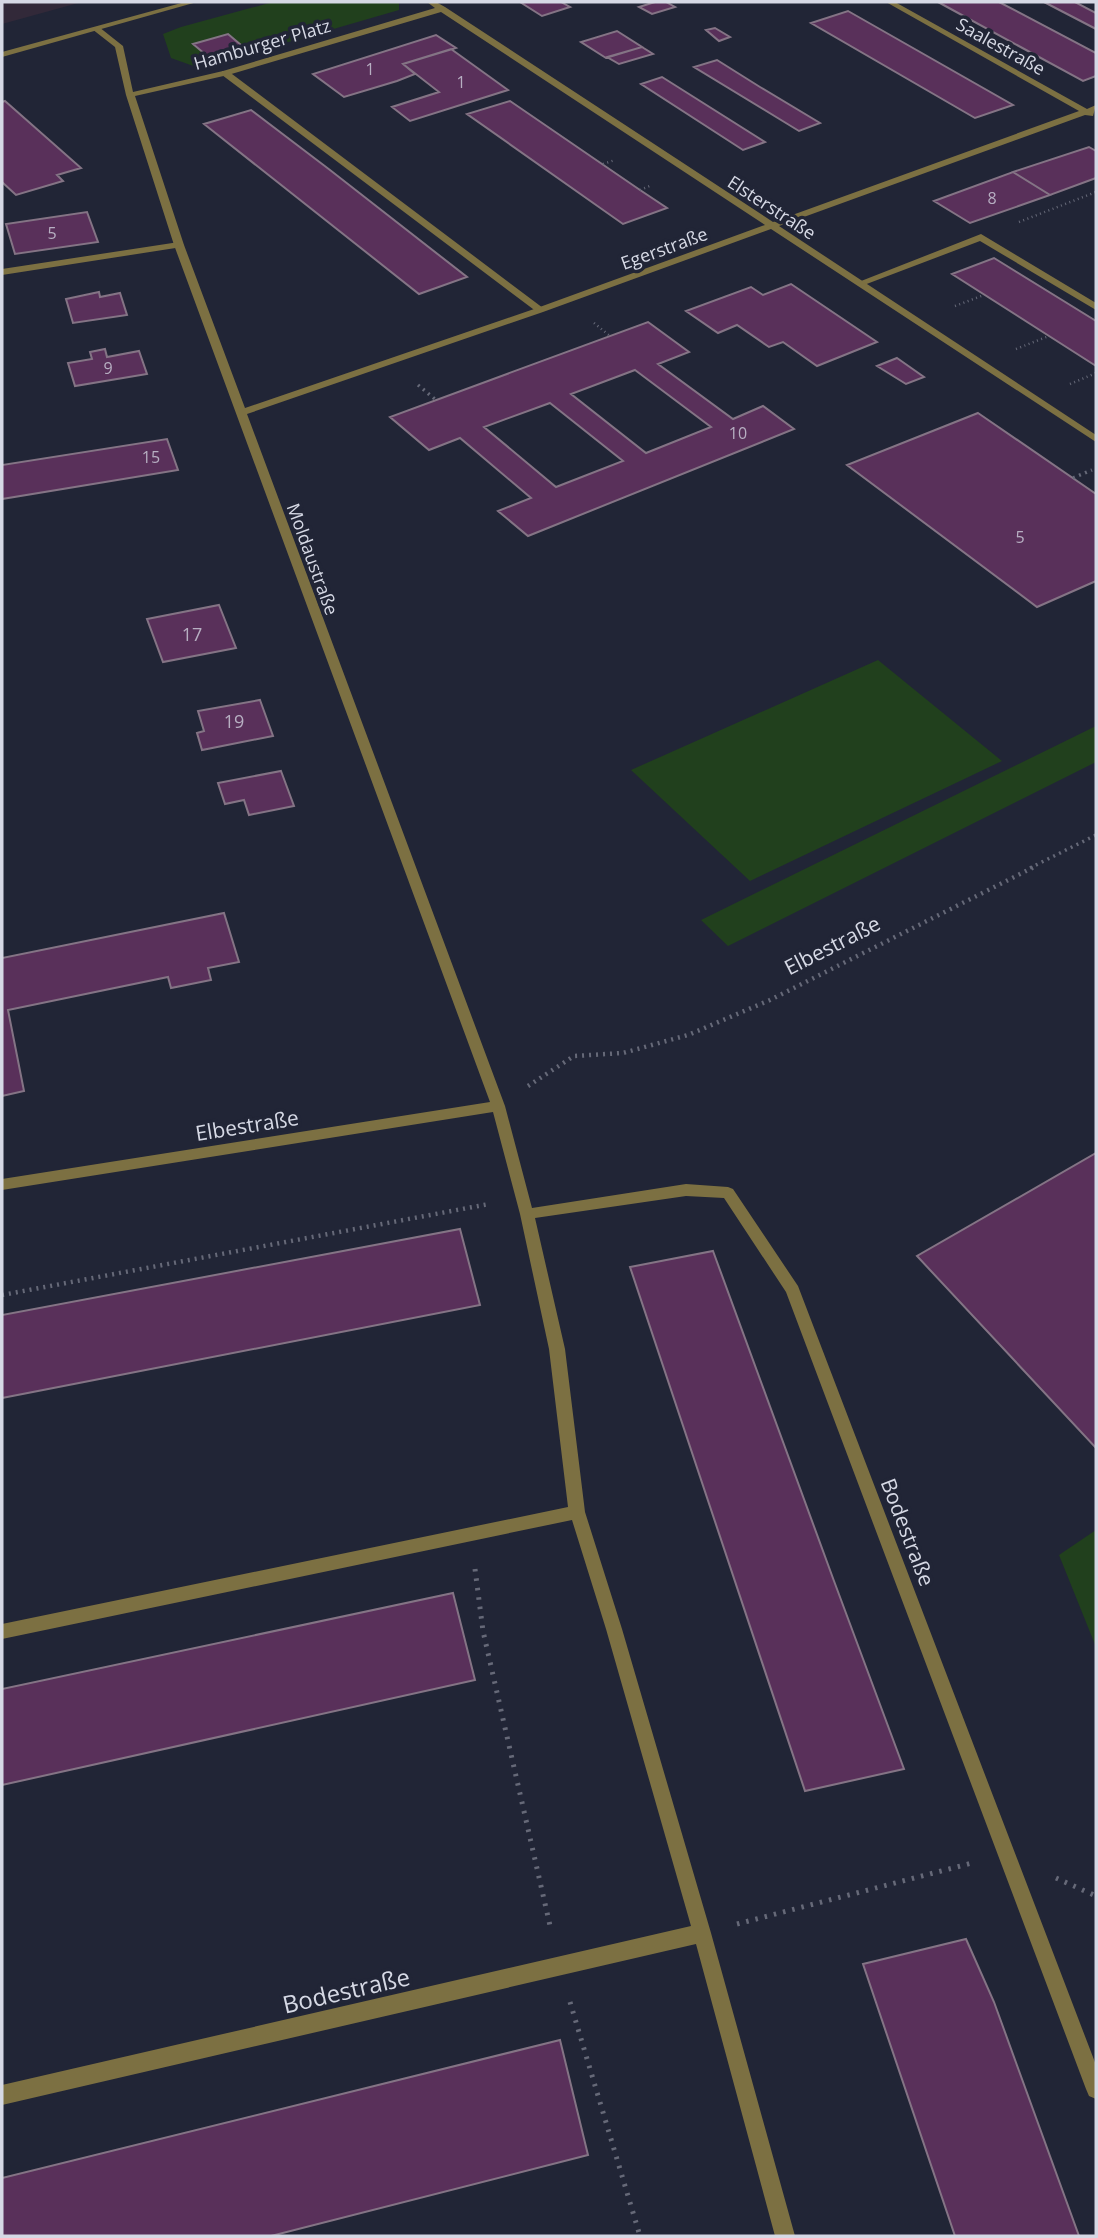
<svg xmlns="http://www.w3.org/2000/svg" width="1098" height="2238" viewBox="0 0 1098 2238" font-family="'Open Sans',sans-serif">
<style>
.commercial{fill:#322939}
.green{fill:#21401d}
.building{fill:#59305a;stroke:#847485;stroke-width:2;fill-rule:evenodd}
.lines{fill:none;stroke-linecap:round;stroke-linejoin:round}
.path-far3{stroke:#666978;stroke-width:2.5;stroke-dasharray:1 3.5;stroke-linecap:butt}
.path-far2{stroke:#666978;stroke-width:3.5;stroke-dasharray:2 4.5;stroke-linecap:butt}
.path-far1{stroke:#666978;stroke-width:4.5;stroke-dasharray:2 5;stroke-linecap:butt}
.path{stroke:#666978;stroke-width:5;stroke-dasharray:2.5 7;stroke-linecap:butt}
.service{fill:#7c7042;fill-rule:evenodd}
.minor{fill:#7c7042;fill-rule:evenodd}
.tertiary{fill:#7c7042;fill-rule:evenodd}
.labels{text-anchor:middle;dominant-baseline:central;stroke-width:7;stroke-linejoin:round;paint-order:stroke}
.far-number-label{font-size:16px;fill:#b7afc2}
.far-street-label{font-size:18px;fill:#d6d9e5;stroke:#212536}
.number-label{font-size:18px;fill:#b7afc2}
.street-label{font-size:21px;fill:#d6d9e5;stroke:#212536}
.near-street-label{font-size:24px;fill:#d6d9e5;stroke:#212536}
</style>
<rect width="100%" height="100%" fill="#212536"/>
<path class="commercial" d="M 2,2 L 82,2 L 2,24 Z"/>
<path class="green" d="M 273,2 L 399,2 L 399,10 L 199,68 L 171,58 L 163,34 L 181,27 Z
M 878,660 L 1002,761 L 750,881 L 631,770 Z
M 1096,726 L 1096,762 L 728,946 L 701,920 Z
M 1096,1530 L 1096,1647 L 1059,1555 Z"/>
<path class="building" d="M 520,2 L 561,2 L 570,7 L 542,16 Z
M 655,2 L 666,2 L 675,7 L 652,14 L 639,7 Z
M 938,2 L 999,2 L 1096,53 L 1096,76 L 1083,81 Z
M 1044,2 L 1075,2 L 1096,13 L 1096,29 Z
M 848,11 L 1013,105 L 975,118 L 811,23 Z
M 715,28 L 730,37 L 719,41 L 706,30 Z
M 617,31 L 642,47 L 606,58 L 581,42 Z
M 228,34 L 247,50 L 212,60 L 193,44 Z
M 436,35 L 456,48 L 403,64 L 415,74 L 397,81 L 344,97 L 313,74 Z
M 642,47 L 653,54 L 619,64 L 607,57 Z
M 451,49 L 508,90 L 410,121 L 392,107 L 439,92 L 403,64 Z
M 717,60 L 760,87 L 820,123 L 799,131 L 694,67 Z
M 662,77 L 765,142 L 743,150 L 641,84 Z
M 5,101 L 81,168 L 57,175 L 63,181 L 16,195 L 2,182 L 2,102 Z
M 510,101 L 640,190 L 667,208 L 623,224 L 467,114 Z
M 251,110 L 330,170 L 467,277 L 419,294 L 204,124 Z
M 1089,147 L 1096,151 L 1096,178 L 1050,195 L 1013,172 Z
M 1013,172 L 1050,195 L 970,223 L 934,201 Z
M 87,212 L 98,242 L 15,254 L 6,224 Z
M 994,258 L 1096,321 L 1096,366 L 952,274 Z
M 791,284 L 877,342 L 817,366 L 783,342 L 769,347 L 737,325 L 718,333 L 686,311 L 751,287 L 763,295 Z
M 99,292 L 100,297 L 120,293 L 127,315 L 73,323 L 66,299 Z
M 648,322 L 689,352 L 658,364 L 733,419 L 763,406 L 794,429 L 528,536 L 498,511 L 531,498 L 460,438 L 429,450 L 390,417 ZM 635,370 L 711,427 L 646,453 L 571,394 ZM 550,403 L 623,461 L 556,487 L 484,427 Z
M 105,349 L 107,357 L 139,351 L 147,374 L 75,386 L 68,363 L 92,359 L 90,352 Z
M 897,358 L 924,377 L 906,384 L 877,366 Z
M 978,413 L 1096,494 L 1096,581 L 1037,607 L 847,465 Z
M 167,439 L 178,470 L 2,499 L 2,465 Z
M 219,605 L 236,648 L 163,662 L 147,619 Z
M 260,700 L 273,736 L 202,750 L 197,733 L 204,731 L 198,711 Z
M 281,771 L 294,806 L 249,815 L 244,800 L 225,804 L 218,783 Z
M 224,913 L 239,962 L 208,968 L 211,980 L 171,988 L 168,977 L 8,1010 L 24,1091 L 2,1096 L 2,958 Z
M 1096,1153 L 1096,1448 L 917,1256 Z
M 460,1229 L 480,1305 L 2,1398 L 2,1315 Z
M 713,1251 L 834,1581 L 904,1769 L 805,1791 L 630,1267 Z
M 453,1593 L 475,1680 L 2,1785 L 2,1689 Z
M 966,1939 L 994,2002 L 1079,2236 L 955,2236 L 863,1964 Z
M 560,2040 L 588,2155 L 271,2236 L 2,2236 L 2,2178 Z"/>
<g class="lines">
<path class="path-far3" d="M 603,164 L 615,160
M 640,190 L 652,185
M 1019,222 L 1096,192
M 955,306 L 984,295
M 594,323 L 610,336
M 1016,349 L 1049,336
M 1070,384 L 1096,373"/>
<path class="path-far2" d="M 418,385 L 436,400
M 1073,478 L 1092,470
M 1030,868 L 1096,835"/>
<path class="path-far1" d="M 528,1086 L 574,1056 L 623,1053 L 688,1035 L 770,1000 L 1034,867
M 2,1295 L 489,1204"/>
<path class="path" d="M 475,1569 L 483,1631 L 551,1930
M 1056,1878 L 1096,1896
M 737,1924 L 972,1863
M 570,2002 L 640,2236"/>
<path class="service" d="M 222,71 L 228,71 L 543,308 L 543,312 L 537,312 L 222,75 Z
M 981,234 L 1096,303 L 1096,310 L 980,241 L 864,285 L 856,283 Z
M 179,242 L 184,245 L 182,247 L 2,275 L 2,269 Z"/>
<path class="minor" d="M 427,2 L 436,2 L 445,7 L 773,222 L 1079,111 L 886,2 L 895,2 L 1087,109 L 1096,105 L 1093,116 L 1085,115 L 779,226 L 1096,435 L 1096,442 L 771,229 L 543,312 L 247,414 L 505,1106 L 532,1208 L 686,1184 L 728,1187 L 733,1189 L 798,1286 L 1096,2065 L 1096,2099 L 1089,2096 L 1086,2089 L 786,1292 L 724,1198 L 686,1196 L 535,1218 L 565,1349 L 585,1512 L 622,1629 L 711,1933 L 795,2236 L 775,2236 L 696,1944 L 2,2105 L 2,2085 L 691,1926 L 606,1629 L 572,1520 L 2,1639 L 2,1624 L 568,1507 L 549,1349 L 520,1214 L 493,1112 L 2,1190 L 2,1179 L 490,1102 L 174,245 L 126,95 L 115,47 L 92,29 L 99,27 L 123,46 L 133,92 L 223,71 L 435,8 ZM 441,12 L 765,225 L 537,308 L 245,408 L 184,245 L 135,96 L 228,75 Z"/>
<path class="tertiary" d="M 185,2 L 197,2 L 2,57 L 2,52 Z"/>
</g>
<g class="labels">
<g class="far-number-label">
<text x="370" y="69">1</text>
<text x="461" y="82">1</text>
<text x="992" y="198">8</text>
<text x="52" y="233">5</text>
<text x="108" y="368">9</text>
<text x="738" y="433">10</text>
<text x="151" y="457">15</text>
<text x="1020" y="537">5</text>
</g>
<g class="far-street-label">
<text transform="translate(262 44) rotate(-16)">Hamburger Platz</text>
<text transform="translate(1001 46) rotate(29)">Saalestraße</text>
<text transform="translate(772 207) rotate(33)">Elsterstraße</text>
<text transform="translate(664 248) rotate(-20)">Egerstraße</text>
<text transform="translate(313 559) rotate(70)">Moldaustraße</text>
</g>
<g class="number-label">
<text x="192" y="634">17</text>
<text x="234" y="721">19</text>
</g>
<g class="street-label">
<text transform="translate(832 945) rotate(-27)">Elbestraße</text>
<text transform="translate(247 1125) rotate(-9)">Elbestraße</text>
<text transform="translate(908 1532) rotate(69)">Bodestraße</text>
</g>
<g class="near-street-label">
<text transform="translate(346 1990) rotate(-13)">Bodestraße</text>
</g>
</g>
<rect width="1098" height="2238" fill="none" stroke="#d6d9e5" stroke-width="7"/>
</svg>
